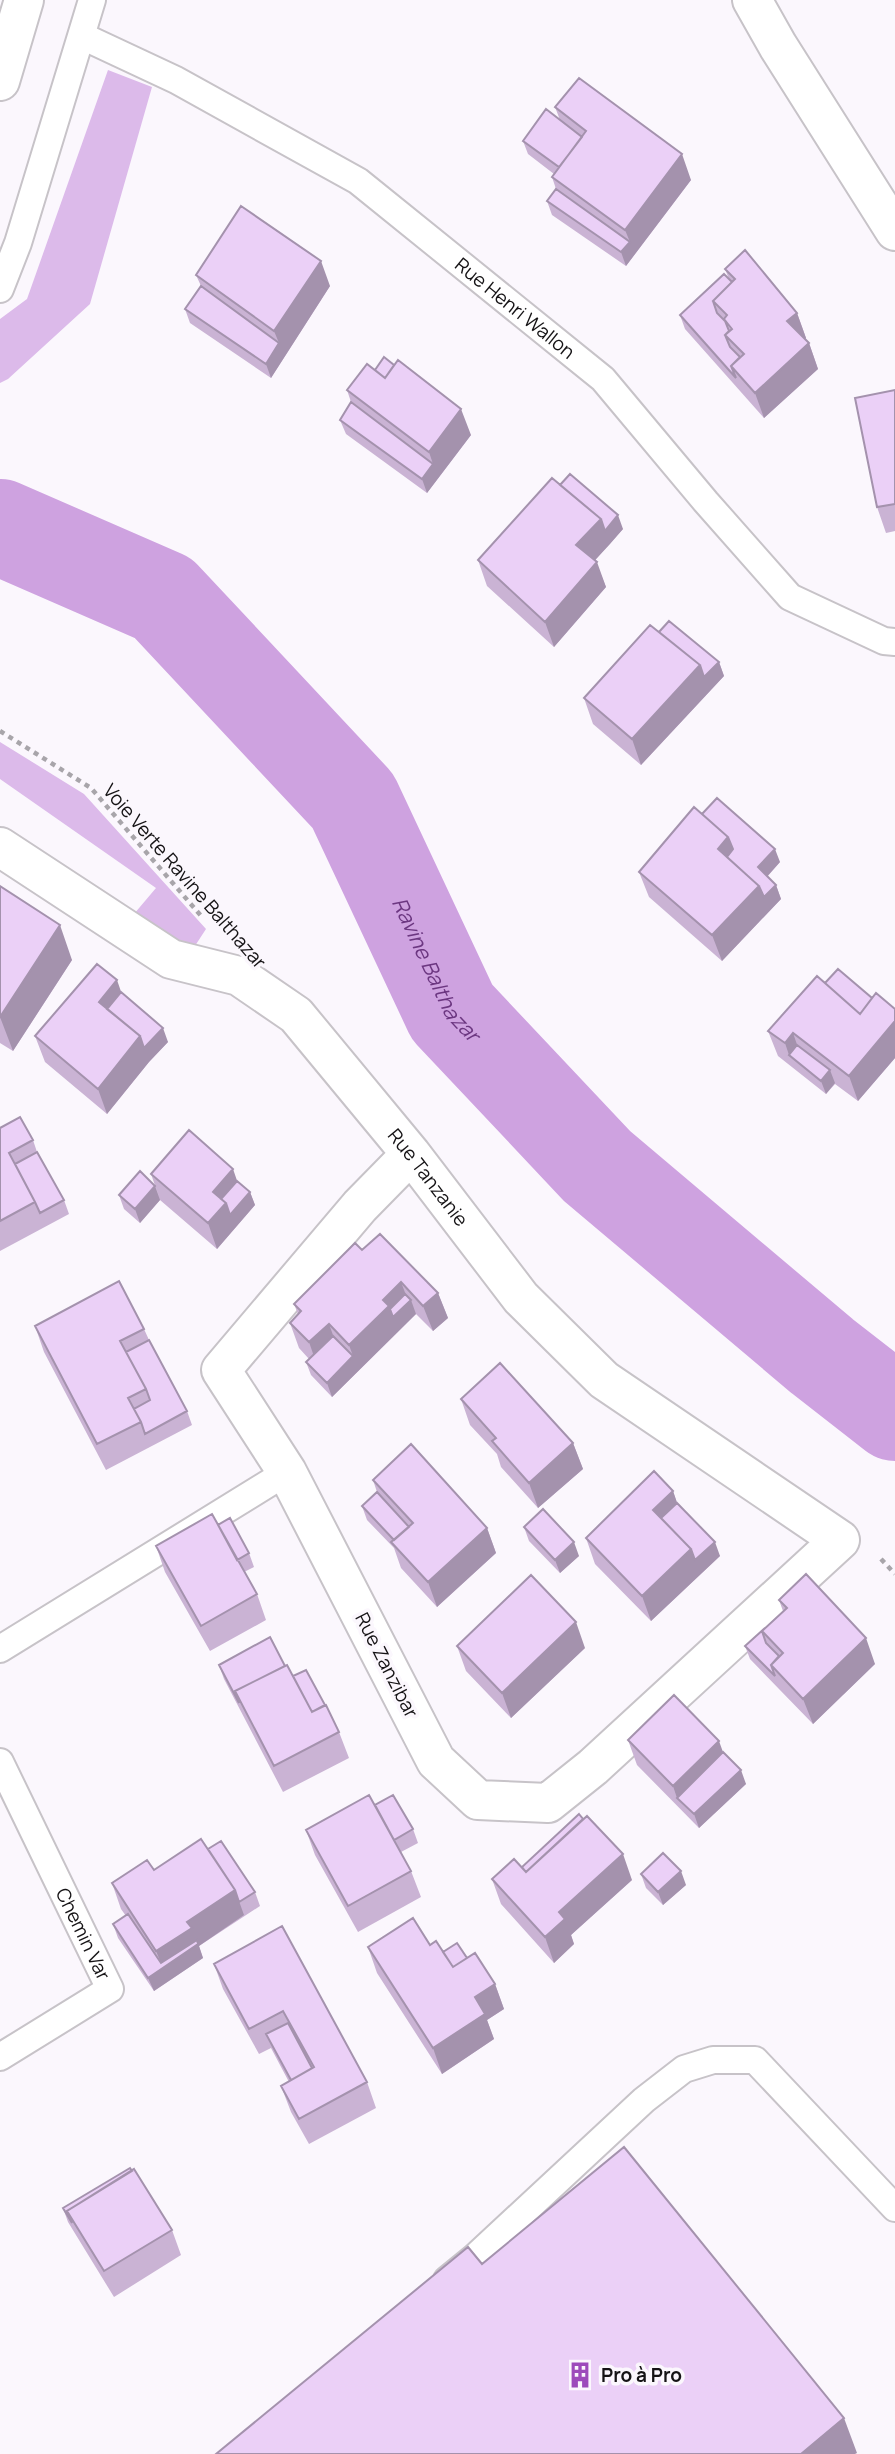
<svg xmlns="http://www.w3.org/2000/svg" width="895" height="2454" viewBox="0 0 895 2454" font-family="Manrope,sans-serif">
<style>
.green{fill:#dcbaea}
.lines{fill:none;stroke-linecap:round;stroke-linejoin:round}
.river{stroke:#cea2e0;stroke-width:96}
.lane-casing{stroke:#c7c3c8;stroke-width:30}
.street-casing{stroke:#c7c3c8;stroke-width:42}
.secondary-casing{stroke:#c7c3c8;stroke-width:42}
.path{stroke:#a8a5aa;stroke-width:4.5;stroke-dasharray:5 5;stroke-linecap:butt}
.lane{stroke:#fff;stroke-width:26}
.street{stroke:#fff;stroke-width:38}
.secondary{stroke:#fff;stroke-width:38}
.wall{fill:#cab3d4}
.shaded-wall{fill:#a492ad}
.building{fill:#ebd0f7;stroke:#a492ad;stroke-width:2}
.labels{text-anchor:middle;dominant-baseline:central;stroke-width:7;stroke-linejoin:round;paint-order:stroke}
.street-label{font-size:19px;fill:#151315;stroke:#fbf7fd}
.poi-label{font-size:19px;font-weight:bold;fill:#151315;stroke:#fbf7fd;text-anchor:start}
.water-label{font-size:21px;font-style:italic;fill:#6c3781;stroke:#fbf7fd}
</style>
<rect width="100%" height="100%" fill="#fbf7fd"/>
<path class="green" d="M 108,70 L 152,87 L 90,304 L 8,379 L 0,383 L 0,319 L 27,299 Z
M 0,742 L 84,794 L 206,929 L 191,952 L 134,914 L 156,888 L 0,779 Z"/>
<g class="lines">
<path class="river" id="s1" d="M 0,527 L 163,598 L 353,801 L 452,1012 L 597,1166 L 822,1356 L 895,1413"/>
<g class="lane-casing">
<g id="lane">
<path id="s2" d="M 82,36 L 176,80 L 358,181 L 603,379 L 706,502 L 790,597 L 884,641 L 895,642"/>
<path d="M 0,289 L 18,243 L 92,0"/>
<path d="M 0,1649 L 287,1472"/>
<path id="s3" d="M 0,1762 L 110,1989 L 0,2057"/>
<path d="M 447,2280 L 474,2258 L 644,2100 L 684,2069 L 713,2060 L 755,2060 L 895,2208"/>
</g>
</g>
<g class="street-casing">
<g id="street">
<path d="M 752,0 L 778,46 L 895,231"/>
<path id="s4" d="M 0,847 L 171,959 L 239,976 L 296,1015 L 411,1154 L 521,1298 L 604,1380 L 840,1540 L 593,1767 L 548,1803 L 478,1800 L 436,1761 L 287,1472 L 221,1370 L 360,1206 L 411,1154"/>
</g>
</g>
<g class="secondary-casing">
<path id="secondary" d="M 0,81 L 24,0"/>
</g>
<path class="path" d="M 0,731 L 91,788 L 202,917
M 881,1559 L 895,1574"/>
<use href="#lane" class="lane"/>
<use href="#street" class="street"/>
<use href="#secondary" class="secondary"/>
</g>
<path class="wall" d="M 555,107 L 691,180 L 626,266 L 552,215 L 547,201 L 556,189 L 552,177 L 554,174 L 528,154 L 523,141 L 560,120 Z
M 725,269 L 797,313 L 806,338 L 805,339 L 809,343 L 818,369 L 764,418 L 685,329 L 680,315 L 729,279 Z
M 196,275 L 330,286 L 271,378 L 190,323 L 185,309 L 201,286 Z
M 347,390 L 471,435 L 427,493 L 346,434 L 340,420 L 351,402 Z
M 895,390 L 895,531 L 886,533 L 877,507 Z
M 560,485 L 623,529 L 595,560 L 606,587 L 554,647 L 487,586 L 478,560 Z
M 659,632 L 719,662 L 724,676 L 641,765 L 593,724 L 584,698 Z
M 702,814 L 780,862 L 767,877 L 776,885 L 781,899 L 722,961 L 649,897 L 639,872 Z
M 0,886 L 72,960 L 13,1051 L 0,1043 Z
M 825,983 L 872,998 L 895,1009 L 895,1058 L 858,1101 L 835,1084 L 826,1094 L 778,1056 L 768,1031 Z
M 121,992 L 168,1042 L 149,1062 L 107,1114 L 45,1062 L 35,1036 Z
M 0,1128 L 33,1140 L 37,1152 L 64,1200 L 69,1214 L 0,1251 Z
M 151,1174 L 237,1181 L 250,1192 L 255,1205 L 217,1249 L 160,1200 Z
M 155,1186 L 160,1200 L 140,1223 L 124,1209 L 119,1195 Z
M 362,1250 L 438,1293 L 448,1318 L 433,1331 L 416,1314 L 332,1397 L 311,1375 L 306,1362 L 309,1359 L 299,1348 L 290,1323 L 298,1314 L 294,1304 Z
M 35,1326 L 144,1329 L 149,1340 L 187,1411 L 192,1425 L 106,1470 L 44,1352 Z
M 461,1399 L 573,1443 L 583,1469 L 538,1508 L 501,1467 L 497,1454 L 470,1425 Z
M 373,1480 L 487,1528 L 496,1553 L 437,1607 L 401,1568 L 394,1548 L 367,1520 L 362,1506 L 377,1492 Z
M 673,1491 L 677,1503 L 720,1556 L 651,1621 L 595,1564 L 586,1538 Z
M 218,1525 L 249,1553 L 254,1567 L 244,1572 L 257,1594 L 266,1620 L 210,1651 L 165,1572 L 156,1546 Z
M 524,1527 L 579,1556 L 560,1573 L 529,1541 Z
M 779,1600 L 875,1664 L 813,1724 L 750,1659 L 745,1646 L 783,1611 Z
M 457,1646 L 585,1648 L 511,1718 L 466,1671 Z
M 219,1665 L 285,1666 L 339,1732 L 349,1758 L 283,1792 L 224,1679 Z
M 628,1740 L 723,1752 L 746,1784 L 699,1828 L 637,1765 Z
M 375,1805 L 413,1829 L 418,1843 L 401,1852 L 411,1871 L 421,1897 L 358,1932 L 315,1855 L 306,1830 Z
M 208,1849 L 255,1892 L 260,1906 L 199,1946 L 203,1958 L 154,1991 L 118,1938 L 113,1924 L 126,1916 L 121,1909 L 112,1883 L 154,1870 Z
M 522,1867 L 632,1880 L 571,1935 L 574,1944 L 554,1963 L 501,1904 L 492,1879 Z
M 641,1874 L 686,1885 L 663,1905 L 646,1888 Z
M 282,1926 L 367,2082 L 376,2108 L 309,2144 L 291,2112 L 281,2086 L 289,2082 L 271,2048 L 259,2054 L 223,1989 L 214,1964 Z
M 430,1945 L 443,1952 L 467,1958 L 495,1984 L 504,2009 L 487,2020 L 494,2039 L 442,2074 L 377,1973 L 368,1947 Z
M 63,2208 L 172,2230 L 181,2255 L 114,2297 L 68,2222 Z"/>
<path class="shaded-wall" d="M 682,154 L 691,180 L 626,266 L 621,252 L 630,242 L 625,230 Z
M 321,261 L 330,286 L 271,378 L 266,364 L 279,343 L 274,331 Z
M 797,313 L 806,338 L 797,347 L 787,321 Z
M 809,343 L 818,369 L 764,418 L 755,393 Z
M 461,409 L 471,435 L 427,493 L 422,479 L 433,464 L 429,452 Z
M 618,515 L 623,529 L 610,544 L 586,570 L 576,545 L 601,519 Z
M 597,562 L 606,587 L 554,647 L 545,622 Z
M 719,662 L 724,676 L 641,765 L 632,739 L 700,665 Z
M 728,837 L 738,863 L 732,870 L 718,849 Z
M 775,849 L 780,862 L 763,881 L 758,867 Z
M 776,885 L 781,899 L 722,961 L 712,935 L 759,886 Z
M 60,925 L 72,960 L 13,1051 L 0,1017 Z
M 117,980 L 126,1006 L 113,1022 L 99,1002 Z
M 895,1021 L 895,1058 L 858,1101 L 849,1076 Z
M 163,1028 L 168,1042 L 149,1062 L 107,1114 L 98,1089 L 140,1036 Z
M 793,1033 L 802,1059 L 789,1055 L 785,1043 Z
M 830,1070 L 835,1083 L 826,1094 L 821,1081 Z
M 233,1169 L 242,1195 L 250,1192 L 255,1205 L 217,1249 L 208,1223 L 213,1192 Z
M 155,1186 L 160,1200 L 140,1223 L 135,1209 Z
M 401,1282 L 409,1303 L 411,1300 L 416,1314 L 332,1397 L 327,1383 L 353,1356 L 349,1345 L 383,1300 Z
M 438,1293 L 448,1318 L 433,1331 L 423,1306 Z
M 329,1324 L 338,1349 L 318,1368 L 309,1342 Z
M 573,1443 L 583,1469 L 538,1508 L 529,1483 Z
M 673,1491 L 682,1517 L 667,1531 L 653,1510 Z
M 487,1528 L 496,1553 L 437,1607 L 428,1582 Z
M 574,1542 L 579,1556 L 560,1573 L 555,1560 Z
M 715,1542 L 720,1556 L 651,1621 L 642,1596 L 691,1549 Z
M 576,1622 L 585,1648 L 511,1718 L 502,1693 Z
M 866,1638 L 875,1664 L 813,1724 L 803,1699 Z
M 719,1741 L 728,1766 L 677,1798 L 673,1786 Z
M 741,1770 L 746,1784 L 699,1828 L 694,1814 Z
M 623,1854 L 632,1880 L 571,1935 L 574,1944 L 554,1963 L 545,1937 L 559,1912 Z
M 681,1871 L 686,1885 L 663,1905 L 658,1892 Z
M 235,1890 L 244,1915 L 199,1946 L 203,1958 L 154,1991 L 148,1978 L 163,1968 L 156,1951 L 187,1922 Z
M 495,1984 L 504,2009 L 487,2020 L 494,2039 L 442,2074 L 433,2048 L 475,1997 Z
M 844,2418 L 857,2453 L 855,2454 L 801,2454 Z"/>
<path class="building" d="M 579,78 L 682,154 L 625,230 L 552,177 L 586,131 L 555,107 Z
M 546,109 L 582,137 L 559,167 L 523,141 Z
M 556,189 L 630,242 L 621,252 L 547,201 Z
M 241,206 L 321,261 L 274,331 L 196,275 Z
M 745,250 L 797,313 L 787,321 L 809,343 L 755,393 L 731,366 L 744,354 L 725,335 L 732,329 L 724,319 L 727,315 L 713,301 L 735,279 L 725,269 Z
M 724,274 L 732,282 L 713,301 L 717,313 L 725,321 L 729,331 L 725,335 L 730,347 L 740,357 L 731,366 L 736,378 L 680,315 Z
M 201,286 L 279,343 L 266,364 L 185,309 Z
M 384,357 L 394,365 L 385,378 L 375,370 Z
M 398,360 L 461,409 L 429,452 L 347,390 L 367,364 L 385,378 Z
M 895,390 L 895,504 L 877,507 L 855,398 Z
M 351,402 L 433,464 L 422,479 L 340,420 Z
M 570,474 L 618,515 L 605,531 L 601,519 L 560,485 Z
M 552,478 L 601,519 L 576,545 L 597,562 L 545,622 L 478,560 Z
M 669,621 L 719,662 L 704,677 L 700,665 L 659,632 Z
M 650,625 L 700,665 L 632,739 L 584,698 Z
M 717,798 L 775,849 L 758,867 L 776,885 L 764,897 L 759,886 L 727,857 L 733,849 L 728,837 L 702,814 Z
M 694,807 L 728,837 L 718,849 L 759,886 L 712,935 L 639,872 Z
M 0,886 L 60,925 L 0,1017 Z
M 97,964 L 117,980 L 99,1002 L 140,1036 L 98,1089 L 35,1036 Z
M 838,969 L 872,998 L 860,1014 L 825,983 Z
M 817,976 L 860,1014 L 876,993 L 895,1009 L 895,1021 L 849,1076 L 793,1033 L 785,1043 L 768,1031 Z
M 121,992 L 163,1028 L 144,1048 L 140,1036 L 107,1009 Z
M 797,1045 L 830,1070 L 821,1081 L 789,1055 Z
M 20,1117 L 33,1140 L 9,1153 L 35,1202 L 0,1221 L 0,1128 Z
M 189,1130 L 233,1169 L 213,1192 L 226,1203 L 208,1223 L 151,1174 Z
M 37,1152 L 64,1200 L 40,1213 L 35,1202 L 15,1164 Z
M 140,1171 L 155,1186 L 135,1209 L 119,1195 Z
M 237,1181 L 250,1192 L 230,1215 L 226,1203 L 221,1199 Z
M 380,1234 L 438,1293 L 423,1306 L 401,1282 L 383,1300 L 389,1306 L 349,1345 L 329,1324 L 309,1342 L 290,1323 L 301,1311 L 294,1304 L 355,1243 L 362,1250 Z
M 119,1281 L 144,1329 L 120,1341 L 146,1389 L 128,1398 L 141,1422 L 97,1444 L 35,1326 Z
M 405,1294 L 411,1300 L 393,1317 L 390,1309 Z
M 333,1336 L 353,1356 L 327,1383 L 306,1362 Z
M 149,1340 L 187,1411 L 145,1434 L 141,1422 L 134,1409 L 150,1400 L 146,1389 L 126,1352 Z
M 500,1363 L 573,1443 L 529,1483 L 492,1441 L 496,1438 L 461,1399 Z
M 411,1444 L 487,1528 L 428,1582 L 391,1542 L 413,1523 L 373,1480 Z
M 654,1471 L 673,1491 L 653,1510 L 691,1549 L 642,1596 L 586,1538 Z
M 377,1492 L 409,1527 L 394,1540 L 362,1506 Z
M 677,1503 L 715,1542 L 695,1560 L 691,1549 L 661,1518 Z
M 543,1509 L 574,1542 L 555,1560 L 524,1527 Z
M 212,1514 L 257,1594 L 201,1626 L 156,1546 Z
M 230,1518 L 249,1553 L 237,1560 L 218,1525 Z
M 806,1574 L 866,1638 L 803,1699 L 771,1665 L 783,1653 L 762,1631 L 787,1608 L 779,1600 Z
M 531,1575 L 576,1622 L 502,1693 L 457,1646 Z
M 765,1628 L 762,1631 L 766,1643 L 779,1656 L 771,1665 L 775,1676 L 745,1646 Z
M 270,1637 L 285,1666 L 235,1691 L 239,1703 L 219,1665 Z
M 287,1665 L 312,1712 L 326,1705 L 339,1732 L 274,1766 L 235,1691 Z
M 306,1670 L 325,1705 L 312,1712 L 293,1676 Z
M 674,1695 L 719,1741 L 673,1786 L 628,1740 Z
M 723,1752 L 741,1770 L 694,1814 L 677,1798 Z
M 369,1795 L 411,1871 L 348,1906 L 306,1830 Z
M 393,1795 L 413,1829 L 394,1840 L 375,1805 Z
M 579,1814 L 583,1819 L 526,1872 L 522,1867 Z
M 587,1816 L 623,1854 L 559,1912 L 565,1919 L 545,1937 L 492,1879 L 514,1859 L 526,1872 Z
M 201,1839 L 235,1890 L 187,1922 L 192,1928 L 156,1951 L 112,1883 L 147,1860 L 154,1870 Z
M 221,1841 L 255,1892 L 239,1902 L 235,1890 L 208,1849 Z
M 663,1853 L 681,1871 L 658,1892 L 641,1874 Z
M 128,1914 L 161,1963 L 197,1940 L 198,1944 L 148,1978 L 113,1924 Z
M 413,1918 L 430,1945 L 436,1941 L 453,1967 L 475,1953 L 495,1984 L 475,1997 L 485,2014 L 433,2048 L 368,1947 Z
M 282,1926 L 367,2082 L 299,2119 L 281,2086 L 314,2067 L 283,2011 L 249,2029 L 214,1964 Z
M 457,1943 L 467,1958 L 453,1967 L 443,1952 Z
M 288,2023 L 312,2068 L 291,2080 L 266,2034 Z
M 624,2147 L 844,2418 L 801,2454 L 216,2454 L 468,2247 L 482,2264 Z
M 130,2168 L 132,2171 L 67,2211 L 72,2223 L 63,2208 Z
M 134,2169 L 172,2230 L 104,2271 L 67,2211 Z"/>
<defs>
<g id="building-bare" transform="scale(2.1)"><path d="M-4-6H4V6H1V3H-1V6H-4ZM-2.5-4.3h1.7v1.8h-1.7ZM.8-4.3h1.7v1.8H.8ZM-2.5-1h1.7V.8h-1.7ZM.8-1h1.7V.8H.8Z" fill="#9d4bbb" stroke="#fbf7fd" stroke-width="2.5" paint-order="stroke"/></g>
</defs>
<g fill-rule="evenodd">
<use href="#building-bare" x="580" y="2375"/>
</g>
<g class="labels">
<g class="street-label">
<text stroke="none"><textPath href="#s2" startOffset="514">Rue Henri Wallon</textPath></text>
<text transform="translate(185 876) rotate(49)">Voie Verte Ravine Balthazar</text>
<text stroke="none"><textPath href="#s4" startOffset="553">Rue Tanzanie</textPath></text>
<text transform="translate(387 1665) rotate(63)">Rue Zanzibar</text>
<text stroke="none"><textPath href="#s3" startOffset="191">Chemin Var</textPath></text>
</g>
<g class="poi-label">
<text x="601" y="2375">Pro à Pro</text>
</g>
<g class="water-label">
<text stroke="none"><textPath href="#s1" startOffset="644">Ravine Balthazar</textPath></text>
</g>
</g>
</svg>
